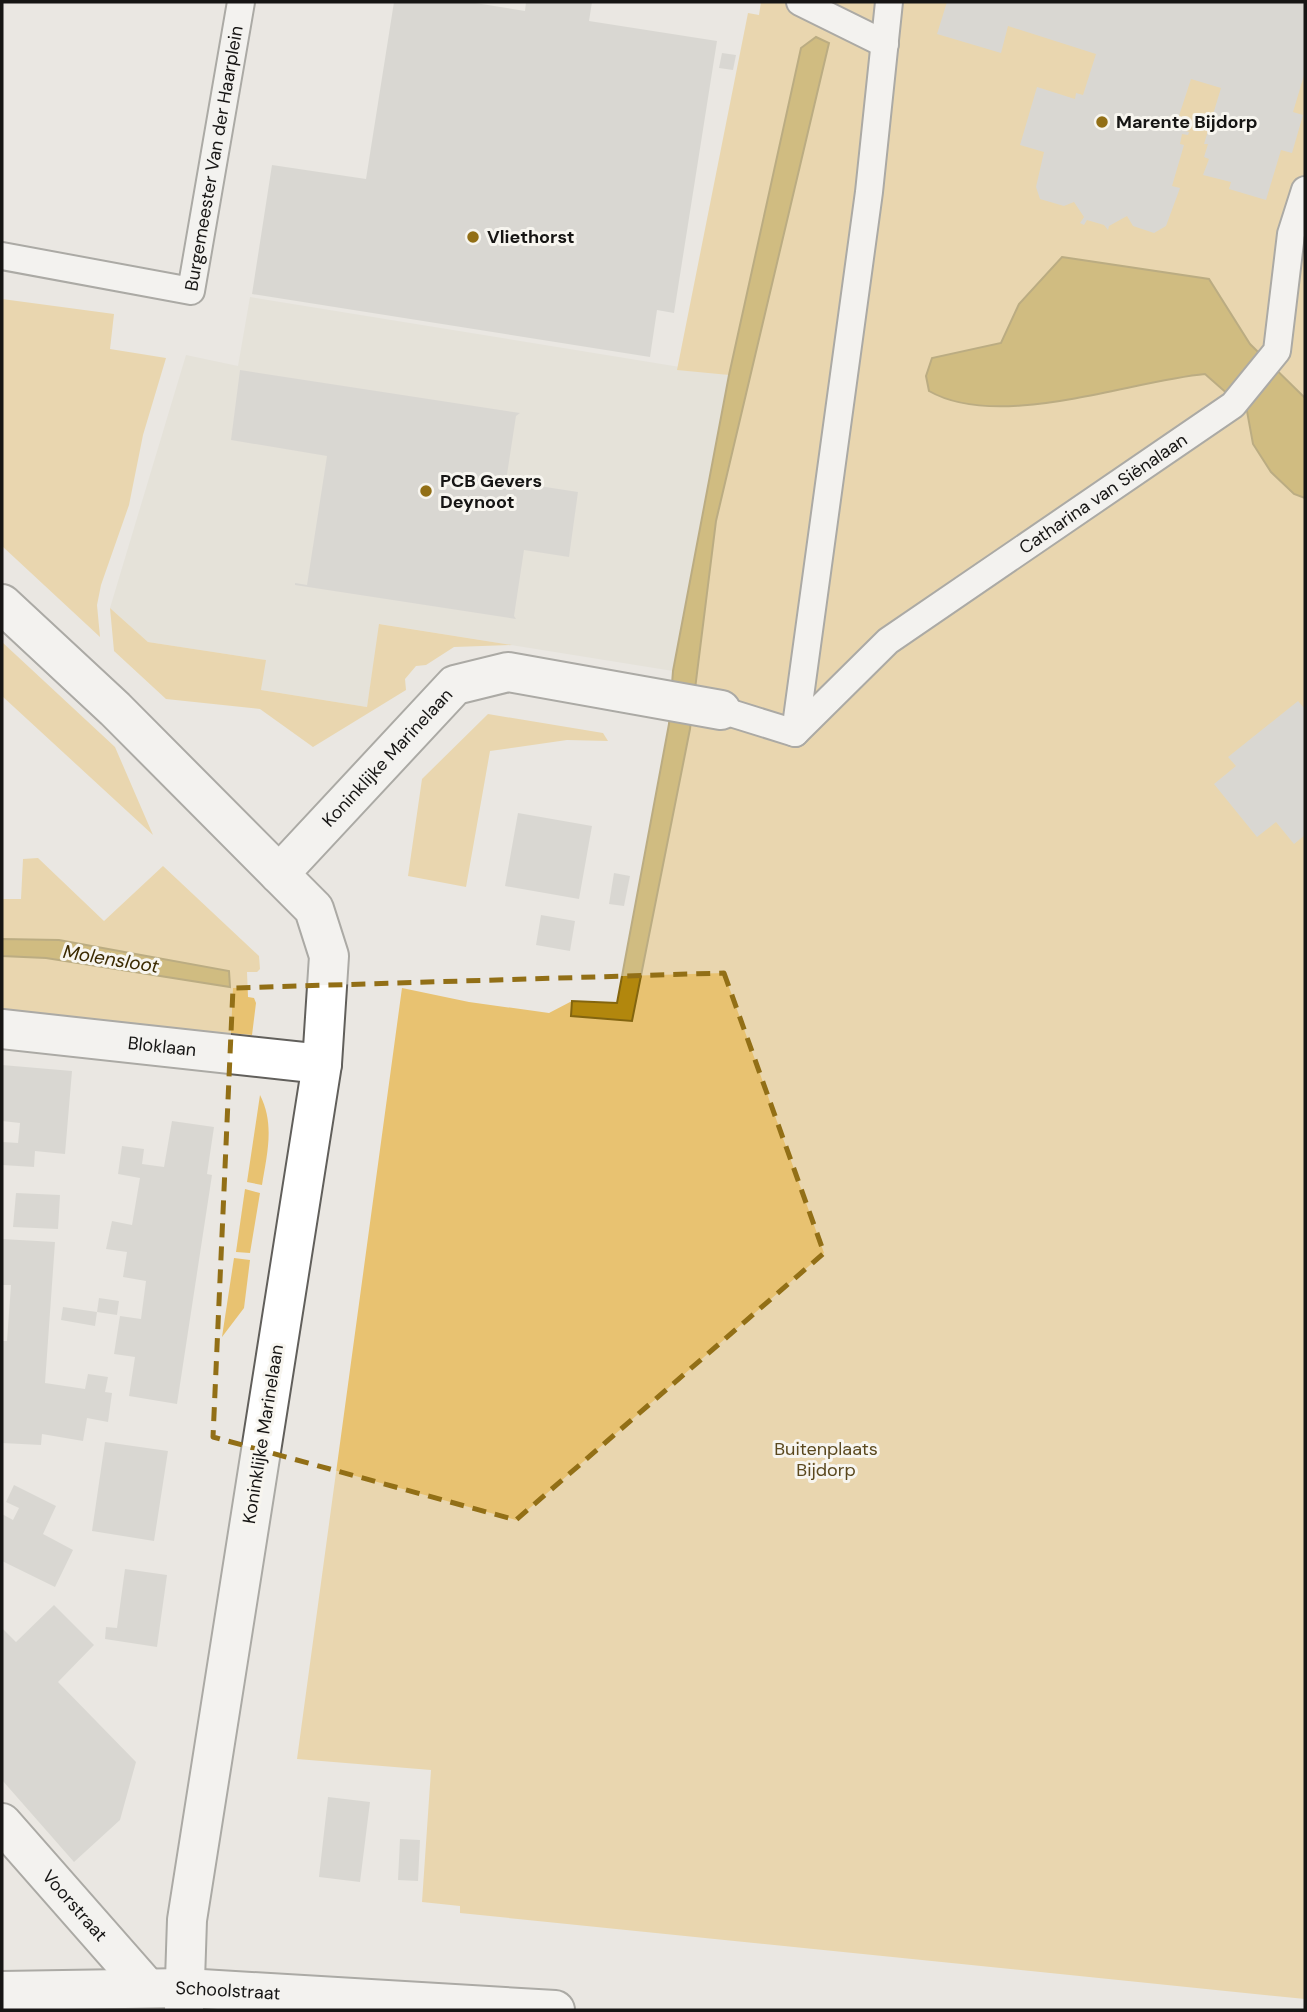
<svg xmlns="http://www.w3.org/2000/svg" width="1307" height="2012" viewBox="0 0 1307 2012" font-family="'DM Sans',sans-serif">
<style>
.built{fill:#e0dbcf}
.green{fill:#e8c271}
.water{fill:#b2870d;stroke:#83650f;stroke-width:2}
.building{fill:#c6c4bf}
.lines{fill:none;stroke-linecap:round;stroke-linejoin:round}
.lane-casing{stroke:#615f5b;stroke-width:30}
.street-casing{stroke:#615f5b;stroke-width:42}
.secondary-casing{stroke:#615f5b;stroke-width:42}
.lane{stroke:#fff;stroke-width:26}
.street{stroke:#fff;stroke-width:38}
.secondary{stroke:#fff;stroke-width:38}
.marked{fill:none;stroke:#926f16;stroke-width:5;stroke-dasharray:14 9;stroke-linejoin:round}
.poi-dot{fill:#926f16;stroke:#f7f5ef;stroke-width:2.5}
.labels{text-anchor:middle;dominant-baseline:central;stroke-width:6;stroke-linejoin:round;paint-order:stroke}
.poi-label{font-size:18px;font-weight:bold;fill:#161514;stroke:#f7f5ef;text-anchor:start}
.street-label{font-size:18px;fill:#161514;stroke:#f7f5ef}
.park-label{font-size:18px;fill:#5a481e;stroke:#f7f5ef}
.water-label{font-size:19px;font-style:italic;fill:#3b2a00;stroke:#f7f5ef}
</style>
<rect width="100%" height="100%" fill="#eae7e2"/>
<path class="built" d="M 250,297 L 729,375 L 673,671 L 380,624 L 367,707 L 261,690 L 265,660 L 148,642 L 110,608 L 186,355 L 238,366 Z"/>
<path class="green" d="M 761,2 L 1305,2 L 1305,1999 L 460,1913 L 460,1906 L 422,1902 L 431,1770 L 297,1759 L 402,988 L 469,1002 L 549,1013 L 572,1001 L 571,1016 L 621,1011 L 705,606 L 716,521 L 801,48 L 729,375 L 677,370 L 748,13 L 759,15 Z
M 2,299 L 114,314 L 110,349 L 166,358 L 143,435 L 129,505 L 101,585 L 97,605 L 100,637 L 2,546 Z
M 110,608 L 148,642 L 266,660 L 261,690 L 367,707 L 379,624 L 512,645 L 454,647 L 426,665 L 416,666 L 405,679 L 406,690 L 313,747 L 260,709 L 166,699 L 114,651 Z
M 2,642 L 115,747 L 153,835 L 2,696 Z
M 488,714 L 603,733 L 608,741 L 567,740 L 490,751 L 466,887 L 408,876 L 422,779 Z
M 38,858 L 104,921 L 163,866 L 259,956 L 260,969 L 257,972 L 247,972 L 248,997 L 254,998 L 256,1003 L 252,1035 L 2,1013 L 2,956 L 46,958 L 230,986 L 229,971 L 59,940 L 2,939 L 2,899 L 21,899 L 23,859 Z
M 260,1095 C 275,1124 267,1154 262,1185 L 247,1182 Z
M 245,1189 L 260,1193 L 250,1253 L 236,1252 Z
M 234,1258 L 250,1260 L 244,1308 L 222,1337 Z"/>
<path class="water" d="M 816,37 L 829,43 L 716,521 L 690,729 L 632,1021 L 571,1016 L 572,1001 L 617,1003 L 669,724 L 673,671 L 729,375 L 801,48 Z
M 1062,257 L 1209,279 L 1250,344 L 1305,398 L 1305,498 L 1294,494 L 1271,472 L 1253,444 L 1247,411 L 1205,374 C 1129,381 999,431 929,391 L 926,376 L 932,358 L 1001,343 L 1019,304 Z
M 2,939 L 59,940 L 229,971 L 230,987 L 46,958 L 2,956 Z"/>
<path class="building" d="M 394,2 L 469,2 L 525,11 L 526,2 L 592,2 L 589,21 L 717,41 L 674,313 L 657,310 L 650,357 L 252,294 L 272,165 L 366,179 Z
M 947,2 L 1305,2 L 1305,72 L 1293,112 L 1303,115 L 1292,153 L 1281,150 L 1266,200 L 1229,189 L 1231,182 L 1203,175 L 1209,159 L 1204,157 L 1208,144 L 1204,144 L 1221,88 L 1191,79 L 1175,128 L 1189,132 L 1188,135 L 1182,134 L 1180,144 L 1184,145 L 1172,186 L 1180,188 L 1166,226 L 1154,233 L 1133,226 L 1127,216 L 1109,226 L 1108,230 L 1104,225 L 1087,220 L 1084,225 L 1080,223 L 1084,217 L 1074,202 L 1064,206 L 1040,199 L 1036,187 L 1044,152 L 1020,145 L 1037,87 L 1075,99 L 1076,93 L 1083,95 L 1096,54 L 1008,26 L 1001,53 L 937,34 Z
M 722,53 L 736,55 L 733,70 L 719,68 Z
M 240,370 L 520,413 L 516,416 L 506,481 L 578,492 L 569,557 L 524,550 L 514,616 L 516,619 L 295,585 L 295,583 L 307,585 L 327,456 L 231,440 Z
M 1298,701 L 1305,709 L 1305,835 L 1294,844 L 1276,822 L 1257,837 L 1214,784 L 1236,766 L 1228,757 Z
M 518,813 L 592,826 L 579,899 L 505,886 Z
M 614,873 L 630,876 L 624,906 L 609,904 Z
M 541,915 L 575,921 L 570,951 L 536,945 Z
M 2,1065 L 72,1071 L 65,1154 L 35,1151 L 34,1167 L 2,1165 L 3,1142 L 18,1143 L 20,1123 L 2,1121 Z
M 172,1121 L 214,1127 L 207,1174 L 212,1175 L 177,1404 L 129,1396 L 135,1357 L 114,1354 L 120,1316 L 141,1319 L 146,1281 L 123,1277 L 127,1252 L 106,1249 L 112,1221 L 132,1225 L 140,1178 L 118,1174 L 122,1146 L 144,1149 L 142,1164 L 164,1167 Z
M 16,1193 L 60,1195 L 58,1229 L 13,1227 Z
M 2,1239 L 55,1242 L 45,1383 L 85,1389 L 88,1374 L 108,1377 L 105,1392 L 112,1393 L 108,1422 L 87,1418 L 83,1441 L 42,1434 L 41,1445 L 2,1443 L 2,1341 L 7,1341 L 11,1285 L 2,1285 Z
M 99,1298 L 119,1301 L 117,1315 L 97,1312 Z
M 63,1307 L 97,1312 L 95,1326 L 61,1320 Z
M 105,1442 L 168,1451 L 154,1541 L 92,1531 Z
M 14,1485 L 56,1506 L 43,1534 L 73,1550 L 55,1587 L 2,1561 L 2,1514 L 13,1520 L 19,1508 L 6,1502 Z
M 125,1569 L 167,1575 L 157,1647 L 105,1639 L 106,1627 L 117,1628 Z
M 54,1605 L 94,1645 L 58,1682 L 136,1762 L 120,1820 L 74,1862 L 2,1780 L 2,1628 L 16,1642 Z
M 328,1797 L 370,1802 L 360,1882 L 319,1877 Z
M 400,1839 L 420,1840 L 418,1881 L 398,1880 Z"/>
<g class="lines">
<g class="lane-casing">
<g id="lane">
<path d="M 800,2 L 885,44"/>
<path id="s1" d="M 2,256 L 191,291 L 241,2"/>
<path id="s2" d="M 721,710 L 795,733 L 888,641 L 1233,405 L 1277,351 L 1291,234 L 1305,190"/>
<path d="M 795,733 L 869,192 L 889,2"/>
</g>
</g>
<g class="street-casing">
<g id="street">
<path id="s3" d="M 279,874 L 455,685 L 508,672 L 721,710"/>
<path id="s4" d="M 2,1029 L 322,1064"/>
<path id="s5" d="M 2,1823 L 147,1988"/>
</g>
</g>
<g class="secondary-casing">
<g id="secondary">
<path d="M 2,604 L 115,709 L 314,909 L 329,956 L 322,1064 L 187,1920 L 184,2010"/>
<path id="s6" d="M 2,1991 L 185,1988 L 555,2010"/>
</g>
</g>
<use href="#lane" class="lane"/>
<use href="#street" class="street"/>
<use href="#secondary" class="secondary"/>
</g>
<path d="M0 0H1307V2012H0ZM 724,973 L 824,1253 L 516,1520 L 213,1437 L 233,988 Z" fill="#eae7e2" fill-opacity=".55" fill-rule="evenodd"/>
<path class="marked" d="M 724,973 L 824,1253 L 516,1520 L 213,1437 L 233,988 Z"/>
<g class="poi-dot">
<circle cx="1102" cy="122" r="7"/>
<circle cx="473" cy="237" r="7"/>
<circle cx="426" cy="491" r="7"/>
</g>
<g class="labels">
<g class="poi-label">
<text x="1116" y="122">Marente Bijdorp</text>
<text x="487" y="237">Vliethorst</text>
<text x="440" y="481">PCB Gevers<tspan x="440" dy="21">Deynoot</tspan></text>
</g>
<g class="street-label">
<text stroke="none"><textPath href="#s1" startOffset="327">Burgemeester Van der Haarplein</textPath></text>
<text stroke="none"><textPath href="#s2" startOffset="469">Catharina van Siënalaan</textPath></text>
<text stroke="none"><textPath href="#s3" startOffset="159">Koninklijke Marinelaan</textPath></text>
<text stroke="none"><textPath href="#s4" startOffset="161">Bloklaan</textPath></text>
<text transform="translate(263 1434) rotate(-81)">Koninklijke Marinelaan</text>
<text stroke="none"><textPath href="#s5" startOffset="110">Voorstraat</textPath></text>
<text stroke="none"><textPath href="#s6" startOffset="226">Schoolstraat</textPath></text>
</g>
<g class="park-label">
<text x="826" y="1449">Buitenplaats<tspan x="826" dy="21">Bijdorp</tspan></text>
</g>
<g class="water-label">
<text transform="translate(111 959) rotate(9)">Molensloot</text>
</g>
</g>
<rect width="1307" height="2012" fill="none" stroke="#161514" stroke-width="7"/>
</svg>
